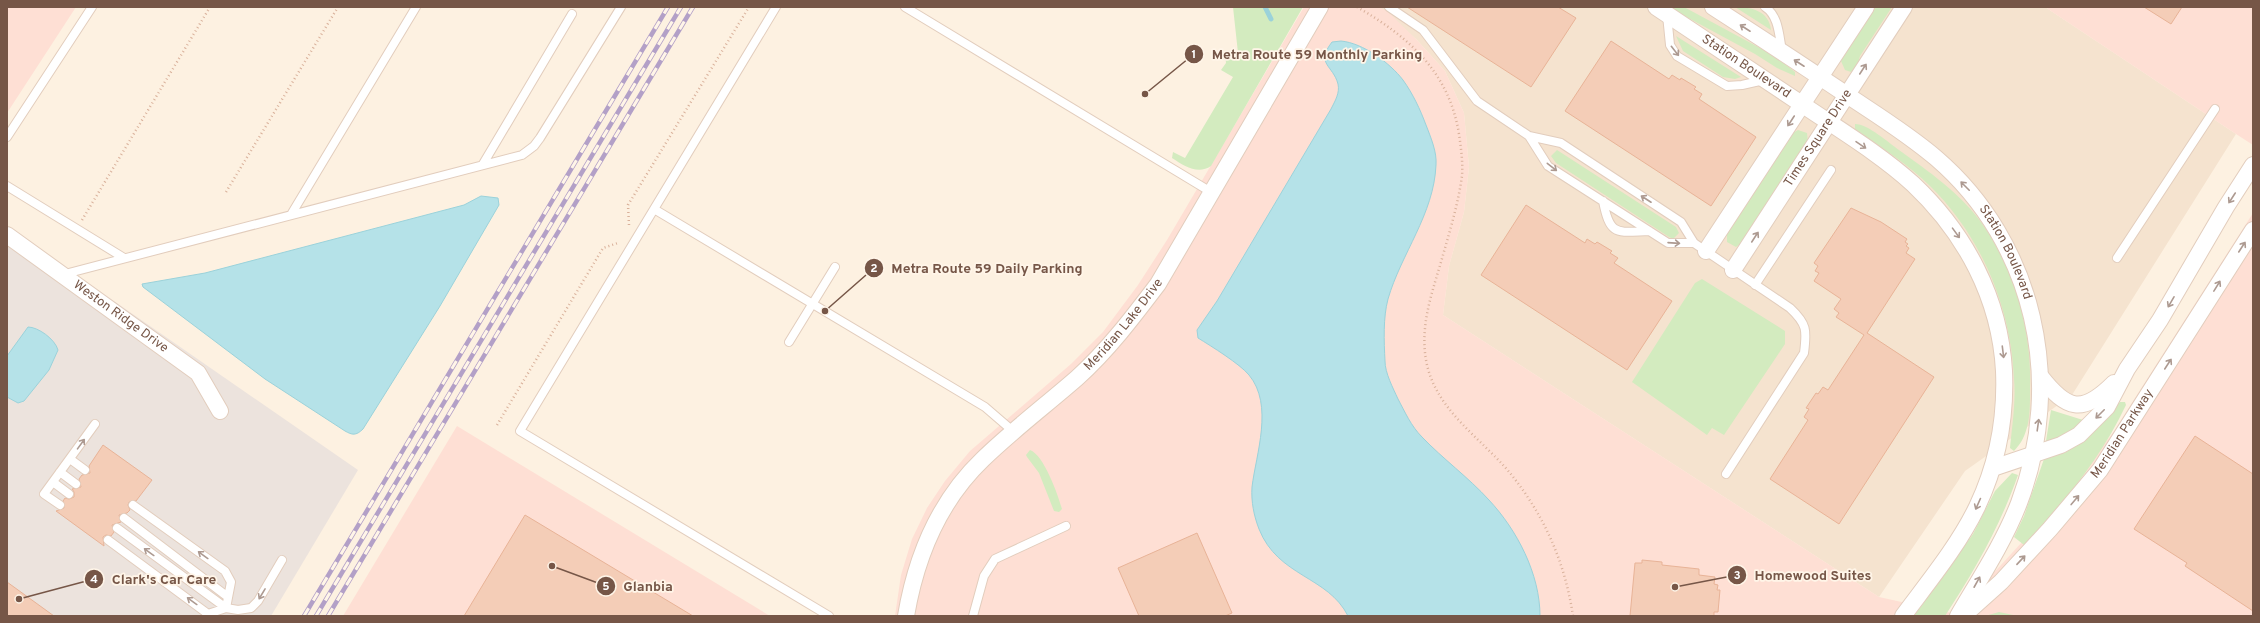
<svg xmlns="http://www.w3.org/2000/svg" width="2260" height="623" viewBox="0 0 2260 623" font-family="Overpass,sans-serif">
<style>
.residential{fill:#f5e3cf}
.commercial{fill:#fedfd4}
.industrial{fill:#ece3dd}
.green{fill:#d3ebbf}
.water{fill:#b5e2e8;stroke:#9bd2da}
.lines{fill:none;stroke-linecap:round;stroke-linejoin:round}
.stream{stroke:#9bd2da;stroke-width:5}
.building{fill:#f4cdb7;stroke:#e8b397}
.service-casing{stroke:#e2cdbd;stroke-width:10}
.minor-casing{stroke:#e2cdbd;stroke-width:18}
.path{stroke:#d9b19b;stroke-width:2.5;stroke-dasharray:1 3;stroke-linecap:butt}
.service{stroke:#fff;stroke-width:8}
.minor{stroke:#fff;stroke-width:16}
.rail-casing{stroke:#b3a0c7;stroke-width:4.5}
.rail{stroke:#fff5e8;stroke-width:3;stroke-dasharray:9;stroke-linecap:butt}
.oneway{stroke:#ad9a91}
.labels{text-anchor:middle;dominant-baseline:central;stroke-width:3.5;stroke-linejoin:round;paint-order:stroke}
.street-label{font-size:13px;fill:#765647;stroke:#fff5e8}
.leader{fill:none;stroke:#765647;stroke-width:1.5}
.callout-dot{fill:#765647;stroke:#fff5e8;stroke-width:1.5}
.mark-label{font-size:12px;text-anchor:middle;font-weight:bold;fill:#fff}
.callout-label{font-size:14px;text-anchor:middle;font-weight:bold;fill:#765647;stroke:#fff5e8;stroke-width:3.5;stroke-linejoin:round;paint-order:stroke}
</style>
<rect width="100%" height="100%" fill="#fdf1e1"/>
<path class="residential" d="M 1379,7 L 2045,7 L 2236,134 L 2072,395 L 1965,471 L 1879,597 L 1443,315 L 1449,266 L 1464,212 L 1469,167 L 1464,113 L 1445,71 L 1417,40 Z"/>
<path class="commercial" d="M 7,7 L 76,7 L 7,113 Z
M 1304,7 L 1379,7 L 1387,11 L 1417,40 L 1445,71 L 1464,113 L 1469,167 L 1464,212 L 1449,266 L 1443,315 L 1879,597 L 1956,614 L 2067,493 L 2114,431 L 2253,213 L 2253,616 L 895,616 L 901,575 L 912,539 L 927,508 L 945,481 L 970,451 L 1071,364 L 1103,332 L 1138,285 L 1167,240 Z
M 2045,7 L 2253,7 L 2253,145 L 2236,134 Z
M 457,426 L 770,616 L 343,616 Z"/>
<path class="industrial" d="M 7,227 L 358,470 L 271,616 L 7,616 Z"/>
<path class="green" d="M 1233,7 L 1303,7 L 1211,166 C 1198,175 1184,166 1172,158 L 1173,152 L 1185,158 L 1233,77 L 1221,70 L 1226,63 L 1225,54 L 1238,53 Z
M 1668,7 L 1684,7 L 1773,55 L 1795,72 L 1795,76 L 1777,68 L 1755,54 Z
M 1735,7 C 1752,7 1769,11 1771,30 Z
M 1876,7 L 1892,7 L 1860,56 L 1856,70 L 1851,72 L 1845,70 L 1841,61 L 1843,57 Z
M 1676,36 L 1741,77 L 1735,79 L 1723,77 L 1683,51 Z
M 1855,124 C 1868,124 1889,143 1899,150 C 1928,171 1960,193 1981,222 C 2015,270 2032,330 2030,388 C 2030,410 2031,434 2014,451 L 2010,448 C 2012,426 2016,402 2014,379 C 2011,307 1981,236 1930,186 C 1910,166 1885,150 1862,134 L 1855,129 Z
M 1798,130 L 1807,133 L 1808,143 L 1741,243 L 1736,247 L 1727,242 L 1727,234 L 1793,133 Z
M 1557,150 L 1676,227 L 1679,233 L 1673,239 L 1669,237 L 1556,163 L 1551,156 Z
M 1702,279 L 1785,331 L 1785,344 L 1724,435 L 1712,428 L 1707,435 L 1632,382 L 1695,283 Z
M 2120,402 L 2125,402 L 2126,405 C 2101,458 2064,503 2024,545 L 2014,537 L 2024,516 L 2044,459 L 2066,452 L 2084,440 Z
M 2051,410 L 2083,420 L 2083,422 L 2070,433 L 2048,443 L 2046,441 Z
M 1030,450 C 1044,455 1058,495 1062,509 L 1059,512 L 1054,511 L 1039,473 L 1027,457 L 1026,455 Z
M 2012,473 L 2018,475 C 2001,524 1974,572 1945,616 L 1914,616 L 1973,534 L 1995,491 Z
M 1999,612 L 2018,616 L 1985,616 Z"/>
<path class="water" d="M 1341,41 C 1363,43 1390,63 1403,80 C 1413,94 1420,109 1426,125 C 1431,138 1437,152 1436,165 C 1434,214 1401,254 1388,299 C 1383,318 1384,341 1385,361 C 1385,373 1393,388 1398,399 C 1405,412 1411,426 1422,437 C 1443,459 1468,477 1489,500 C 1517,530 1540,574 1540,616 L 1348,616 C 1328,576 1278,577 1259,529 C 1254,516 1251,502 1252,487 C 1256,454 1274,405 1249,375 C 1240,364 1211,346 1198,338 L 1197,330 L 1217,301 L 1331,109 C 1335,101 1340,93 1338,84 C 1333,65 1315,64 1332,42 Z
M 481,196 L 498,198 L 499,205 L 440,306 L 363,429 C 356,436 352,435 345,431 L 265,379 L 143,287 L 142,284 L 205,273 L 464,205 Z
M 28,327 C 38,327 55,339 58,350 L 49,370 L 24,401 L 18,403 L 7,397 L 7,356 Z"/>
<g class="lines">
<path class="stream" d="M 1265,7 L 1271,19"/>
</g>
<path class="building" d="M 1407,7 L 1558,7 L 1576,18 L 1531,87 Z
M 2144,7 L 2182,7 L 2171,24 Z
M 1611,41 L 1669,79 L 1672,75 L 1680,80 L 1681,78 L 1696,87 L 1694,89 L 1702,94 L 1699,99 L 1756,137 L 1711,206 L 1565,111 Z
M 1526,205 L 1585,243 L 1587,239 L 1595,244 L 1597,242 L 1612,251 L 1610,253 L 1618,258 L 1614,263 L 1672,301 L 1627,370 L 1481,275 Z
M 1851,208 L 1881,222 L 1907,239 L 1905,242 L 1908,244 L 1906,246 L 1909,248 L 1906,253 L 1915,259 L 1867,333 L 1934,377 L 1839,524 L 1770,479 L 1808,420 L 1804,417 L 1809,409 L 1806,408 L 1816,393 L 1818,394 L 1823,387 L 1828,390 L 1864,335 L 1836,317 L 1839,313 L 1834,309 L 1841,299 L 1814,281 L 1819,273 L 1815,271 L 1818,266 L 1814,263 Z
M 2195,436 L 2253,474 L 2253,611 L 2185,566 L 2187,563 L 2134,529 Z
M 103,445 L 152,480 L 136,501 L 129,502 L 128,505 L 130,510 L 127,513 L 119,515 L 121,522 L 112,525 L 114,532 L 111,536 L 106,535 L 103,537 L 104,546 L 56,511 L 64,508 L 63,501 L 65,498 L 69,499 L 74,497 L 74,492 L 72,489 L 81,487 L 79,479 L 82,475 L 90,473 L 89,466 Z
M 525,515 L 693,616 L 464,616 Z
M 1197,533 L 1232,613 L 1225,616 L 1139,616 L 1118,568 Z
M 1642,560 L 1662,562 L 1662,565 L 1699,569 L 1699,575 L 1715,577 L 1714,584 L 1718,585 L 1717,590 L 1720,590 L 1718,612 L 1714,612 L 1714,616 L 1630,616 L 1635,563 L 1642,563 Z
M 7,582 L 54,616 L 7,616 Z"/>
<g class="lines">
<g class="service-casing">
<path id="service" d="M 776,7 L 520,431 L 829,616
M 905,7 L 1211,192
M 1389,7 L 1423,30 L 1477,101 L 1529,136 L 1561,143 L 1681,222 L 1694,243 L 1790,308 C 1807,324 1807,330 1804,353 L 1726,474
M 1765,7 C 1779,16 1779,36 1782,51
M 1667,15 L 1670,45 L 1677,56 L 1727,86 L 1742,85 L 1764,80
M 1529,136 L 1548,166 L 1668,243 L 1694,243
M 7,137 L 92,7
M 483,164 L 572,14
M 7,186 L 124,258
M 1603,201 C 1610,237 1617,232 1649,231
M 654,209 L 985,407 L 1014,432
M 292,213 L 416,7
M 2117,258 L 2215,109
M 61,275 L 522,155 L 534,146 L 540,138 L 621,7
M 1755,285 L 1831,170
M 789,342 L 835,267
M 70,459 L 85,470
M 60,472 L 76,484
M 53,482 L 69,494
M 60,505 L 44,494 L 95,424
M 133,505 L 225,571 L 231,582 L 226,608
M 124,518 L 228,597
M 117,528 L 226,608
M 108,540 L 208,614 L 226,608 L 238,610 L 251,608 L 258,601 L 282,560
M 973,616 L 984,576 L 995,559 L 1066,526"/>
</g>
<g class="minor-casing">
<g id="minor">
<path id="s1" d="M 1656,7 C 1705,40 1754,72 1803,105 C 1840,130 1880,154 1913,184 C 1965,233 2000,298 2004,371 C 2006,418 1998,463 1977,507 C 1958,546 1929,581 1903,616"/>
<path id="s2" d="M 1713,7 C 1758,36 1802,65 1847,95 C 1877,115 1908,134 1936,158 C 2035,243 2065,382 2019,503 C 2004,542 1979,580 1958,616"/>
<path id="s3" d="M 7,235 L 198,373 L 220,411"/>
<path d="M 1706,251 L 1866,7"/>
<path id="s4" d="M 1733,270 L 1904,7"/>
<path d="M 2041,377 C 2067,410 2082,415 2114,383"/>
<path d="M 1993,468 L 2061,445 L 2079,435 L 2107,407 L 2127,369 L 2160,320 L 2226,207 L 2253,165"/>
<path id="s5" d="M 906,616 C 916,557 939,501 983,459 C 1013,430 1046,405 1077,378 C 1108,350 1133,317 1158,284 L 1320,7"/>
<path id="s6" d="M 1963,616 L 2001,582 L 2050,529 L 2100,470 L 2253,230"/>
</g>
</g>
<path class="path" d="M 1357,7 C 1409,37 1449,72 1459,134 C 1461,148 1463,162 1462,176 C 1458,205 1449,234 1441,262 C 1431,296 1419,329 1427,365 C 1438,412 1481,438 1510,473 C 1544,515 1565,562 1573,616
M 226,192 L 338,7
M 82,220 L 210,7
M 629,225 L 628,205 L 749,7
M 497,425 L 603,248 L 618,243"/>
<use href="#service" class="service"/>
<use href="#minor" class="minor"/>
<g class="rail-casing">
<path id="rail" d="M 304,616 L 668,7
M 316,616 L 681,7
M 328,616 L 693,7"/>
</g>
<use href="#rail" class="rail"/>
</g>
<defs><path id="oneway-shaft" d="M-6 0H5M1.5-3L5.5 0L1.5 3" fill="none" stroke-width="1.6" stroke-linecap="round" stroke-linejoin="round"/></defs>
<g class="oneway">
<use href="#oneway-shaft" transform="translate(1745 28) rotate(-147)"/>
<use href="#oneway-shaft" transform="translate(1675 51) rotate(52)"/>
<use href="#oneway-shaft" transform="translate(1799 63) rotate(-147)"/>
<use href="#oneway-shaft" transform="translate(1863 69) rotate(-57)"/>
<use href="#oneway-shaft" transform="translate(1791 121) rotate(123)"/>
<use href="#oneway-shaft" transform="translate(1861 145) rotate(34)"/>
<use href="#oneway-shaft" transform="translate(1552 167) rotate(38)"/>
<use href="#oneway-shaft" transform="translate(1965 186) rotate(-135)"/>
<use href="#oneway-shaft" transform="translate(2232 198) rotate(123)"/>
<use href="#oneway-shaft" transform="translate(1646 199) rotate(-147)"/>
<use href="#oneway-shaft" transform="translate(1956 233) rotate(54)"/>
<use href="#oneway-shaft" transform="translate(1755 237) rotate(-57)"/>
<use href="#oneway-shaft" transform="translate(1674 243) rotate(4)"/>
<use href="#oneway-shaft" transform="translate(2242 247) rotate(-57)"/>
<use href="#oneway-shaft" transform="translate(2217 286) rotate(-58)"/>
<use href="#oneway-shaft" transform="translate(2171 302) rotate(120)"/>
<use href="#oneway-shaft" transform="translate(2003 352) rotate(83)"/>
<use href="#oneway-shaft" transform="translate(2168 364) rotate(-57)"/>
<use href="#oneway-shaft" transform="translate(2100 414) rotate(135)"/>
<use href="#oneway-shaft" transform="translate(2038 425) rotate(-82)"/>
<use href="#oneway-shaft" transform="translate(81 444) rotate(-54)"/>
<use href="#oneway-shaft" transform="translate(2075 500) rotate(-50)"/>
<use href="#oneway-shaft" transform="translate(1978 504) rotate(114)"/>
<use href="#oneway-shaft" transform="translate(149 552) rotate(-144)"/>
<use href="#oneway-shaft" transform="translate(203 555) rotate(-144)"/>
<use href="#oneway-shaft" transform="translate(2021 560) rotate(-47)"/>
<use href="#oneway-shaft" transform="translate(1977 582) rotate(-61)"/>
<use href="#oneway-shaft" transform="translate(262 594) rotate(121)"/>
<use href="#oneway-shaft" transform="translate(192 601) rotate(-144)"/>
</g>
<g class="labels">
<g class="street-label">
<text stroke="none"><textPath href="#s1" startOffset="108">Station Boulevard</textPath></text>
<text stroke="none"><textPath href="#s4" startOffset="157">Times Square Drive</textPath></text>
<text stroke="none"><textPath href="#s2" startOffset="388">Station Boulevard</textPath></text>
<text stroke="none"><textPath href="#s3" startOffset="140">Weston Ridge Drive</textPath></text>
<text stroke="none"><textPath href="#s5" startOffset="373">Meridian Lake Drive</textPath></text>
<text stroke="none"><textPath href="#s6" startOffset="243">Meridian Parkway</textPath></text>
</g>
</g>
<path class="leader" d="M1145 94L1194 54M825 311L874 268M1675 587L1737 575M19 599L94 579M552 566L606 586"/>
<g class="callout-dot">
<circle cx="1145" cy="94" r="4"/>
<circle cx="825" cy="311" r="4"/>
<circle cx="1675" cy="587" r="4"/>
<circle cx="19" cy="599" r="4"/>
<circle cx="552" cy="566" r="4"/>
<circle cx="1194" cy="54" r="10"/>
<circle cx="874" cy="268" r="10"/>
<circle cx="1737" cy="575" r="10"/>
<circle cx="94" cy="579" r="10"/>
<circle cx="606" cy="586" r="10"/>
</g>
<g class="mark-label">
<text x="1194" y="58">1</text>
<text x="874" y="272">2</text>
<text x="1737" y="579">3</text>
<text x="94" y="583">4</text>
<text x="606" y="590">5</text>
</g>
<g class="callout-label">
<text x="1317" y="59">Metra Route 59 Monthly Parking</text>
<text x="987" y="273">Metra Route 59 Daily Parking</text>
<text x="1813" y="580">Homewood Suites</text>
<text x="164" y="584">Clark's Car Care</text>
<text x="648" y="591">Glanbia</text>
</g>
<rect width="2260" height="623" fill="none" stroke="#765647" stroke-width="16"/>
</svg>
